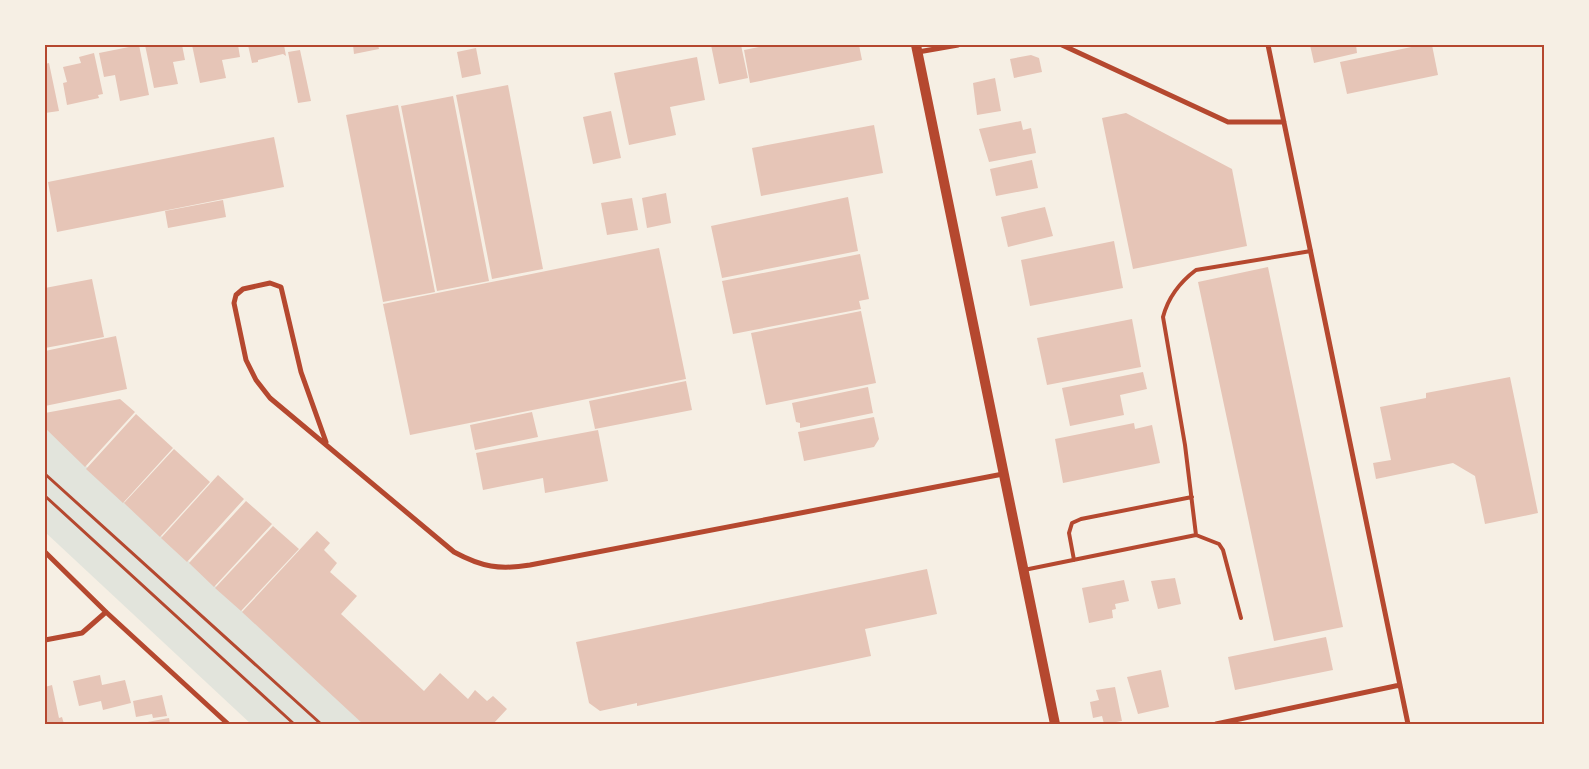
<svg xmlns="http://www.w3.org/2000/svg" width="1589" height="769" viewBox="0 0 1589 769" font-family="'DM Sans',sans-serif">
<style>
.green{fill:#e2e4dc}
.building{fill:#e6c5b7}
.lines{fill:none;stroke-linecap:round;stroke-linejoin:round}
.path{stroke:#b5482f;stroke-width:3}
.service{stroke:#b5482f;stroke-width:4}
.minor{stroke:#b5482f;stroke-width:5}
.secondary{stroke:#b5482f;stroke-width:10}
.neatline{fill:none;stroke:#b5482f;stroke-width:2}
</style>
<rect width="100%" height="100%" fill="#f6efe4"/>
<path class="green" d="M 45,428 L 364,724 L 251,724 L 45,532 Z"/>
<path class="building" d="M 139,45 L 149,95 L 120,101 L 115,75 L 104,77 L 99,53 Z
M 145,45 L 182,45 L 185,60 L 173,62 L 178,84 L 154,88 Z
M 192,45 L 238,45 L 240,57 L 222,60 L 226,78 L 200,83 Z
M 248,45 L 284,45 L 286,56 L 283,54 L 258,60 L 258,62 L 252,63 Z
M 353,45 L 378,45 L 379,49 L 354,54 Z
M 711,45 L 741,45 L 748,78 L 719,84 Z
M 769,45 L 859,45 L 862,60 L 750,83 L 744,50 Z
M 1310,45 L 1356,45 L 1357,53 L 1314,63 Z
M 1421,45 L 1432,45 L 1438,75 L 1347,94 L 1340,62 Z
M 476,48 L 481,74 L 462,78 L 457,52 Z
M 300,50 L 311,101 L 298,103 L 288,52 Z
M 94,53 L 103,94 L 98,95 L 99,98 L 67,105 L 63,83 L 67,82 L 63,67 L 81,63 L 79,57 Z
M 1031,55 L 1039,58 L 1042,72 L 1014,78 L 1010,59 Z
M 697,57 L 705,100 L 670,107 L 676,135 L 629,145 L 614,73 Z
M 49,63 L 59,111 L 45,113 L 45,64 Z
M 995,78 L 1001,111 L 977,115 L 973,83 Z
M 508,85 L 543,269 L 492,279 L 456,95 Z
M 453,96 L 489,281 L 437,291 L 401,106 Z
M 398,105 L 435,292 L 383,302 L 346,115 Z
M 611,111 L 621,158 L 593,164 L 583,117 Z
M 1126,113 L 1232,169 L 1247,246 L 1133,269 L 1102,118 Z
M 1021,121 L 1023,130 L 1031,128 L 1036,153 L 989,162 L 979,129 Z
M 874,125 L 883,173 L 761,196 L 752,148 Z
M 274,137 L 284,187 L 57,232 L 48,182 Z
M 1032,160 L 1038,188 L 996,196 L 990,169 Z
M 666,193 L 671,223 L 647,228 L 642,198 Z
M 848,197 L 858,251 L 722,278 L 711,226 Z
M 632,198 L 638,230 L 607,235 L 601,203 Z
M 223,200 L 226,217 L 168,228 L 165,211 Z
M 1045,207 L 1053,236 L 1008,247 L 1001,217 Z
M 1114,241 L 1123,288 L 1030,306 L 1021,260 Z
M 659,248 L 686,379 L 410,435 L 383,304 Z
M 860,254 L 869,299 L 859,301 L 861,309 L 733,334 L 722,281 Z
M 1268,267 L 1343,627 L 1274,641 L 1198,282 Z
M 92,279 L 104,337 L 45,348 L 45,288 Z
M 861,311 L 876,383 L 766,405 L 751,333 Z
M 1132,319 L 1141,367 L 1047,385 L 1037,338 Z
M 116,336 L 127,389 L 45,406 L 45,351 Z
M 1143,372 L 1147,389 L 1120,395 L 1124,415 L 1070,426 L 1062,388 Z
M 1510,377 L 1538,513 L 1485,524 L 1475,476 L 1453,463 L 1376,479 L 1373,463 L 1391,460 L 1380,407 L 1426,398 L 1426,393 Z
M 686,381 L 692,410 L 595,429 L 589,401 Z
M 868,387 L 873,413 L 800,428 L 800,423 L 796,422 L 792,403 Z
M 120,399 L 135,412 L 85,467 L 45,428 L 45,413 Z
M 532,412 L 538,437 L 475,450 L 470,425 Z
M 136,414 L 173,448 L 123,503 L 86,469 Z
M 874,417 L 879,439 L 874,447 L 804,461 L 798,432 Z
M 1134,423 L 1135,429 L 1152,425 L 1160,463 L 1063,483 L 1055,439 Z
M 598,430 L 608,481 L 545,493 L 543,478 L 483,490 L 476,453 Z
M 174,449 L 210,482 L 160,537 L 124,503 Z
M 218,475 L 244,499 L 187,562 L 161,538 Z
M 246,501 L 272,524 L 214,587 L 189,563 Z
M 273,526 L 299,549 L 241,611 L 215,588 Z
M 317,531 L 330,543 L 324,550 L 337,563 L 330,572 L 357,596 L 341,614 L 424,691 L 440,673 L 468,699 L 475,690 L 487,701 L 493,696 L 507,709 L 493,724 L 363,724 L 242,612 Z
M 927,569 L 937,614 L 865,629 L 871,656 L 637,706 L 637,703 L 600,711 L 589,703 L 576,642 Z
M 1175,578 L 1181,604 L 1158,609 L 1151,581 Z
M 1124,580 L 1129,601 L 1115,604 L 1116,609 L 1112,610 L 1113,618 L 1089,623 L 1082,588 Z
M 1326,637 L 1333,670 L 1235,690 L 1228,657 Z
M 1161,670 L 1169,707 L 1138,714 L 1127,677 Z
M 100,675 L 102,685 L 125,680 L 131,703 L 103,710 L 101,701 L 79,706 L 73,681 Z
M 52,685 L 59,718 L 62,717 L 64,724 L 45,724 L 45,687 Z
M 1115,687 L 1122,721 L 1104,724 L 1102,716 L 1093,718 L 1090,702 L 1099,700 L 1096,690 Z
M 162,695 L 167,716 L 153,718 L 152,714 L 136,717 L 133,701 Z
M 169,718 L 170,724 L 142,724 L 142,723 Z"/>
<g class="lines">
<path class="path" d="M 45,474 L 321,724
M 45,496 L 294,724"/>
<path class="service" d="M 1196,535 L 1185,445 L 1163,317 C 1168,298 1180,282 1196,270 L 1311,251
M 1074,560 L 1069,533 L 1072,523 L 1081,519 L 1192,497
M 1024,570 L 1196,535 L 1219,544 L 1223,550 L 1241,618"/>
<path class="minor" d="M 1062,45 L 1228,122 L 1284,122
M 1268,45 L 1408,724
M 918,52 L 958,45
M 326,442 L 301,372 L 281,287 L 270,283 L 243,289 L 236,295 L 234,303 L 246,360 L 256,380 L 270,398 L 454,552 C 482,567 499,570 530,565 L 1003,474
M 45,552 L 106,612 L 228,724
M 45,640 L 82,633 L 106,612
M 1216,724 L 1400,685"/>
<path class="secondary" d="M 916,45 L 1055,724"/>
</g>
<rect width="1589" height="769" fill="none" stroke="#f6efe4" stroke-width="92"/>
<rect x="46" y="46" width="1497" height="677" class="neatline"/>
</svg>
